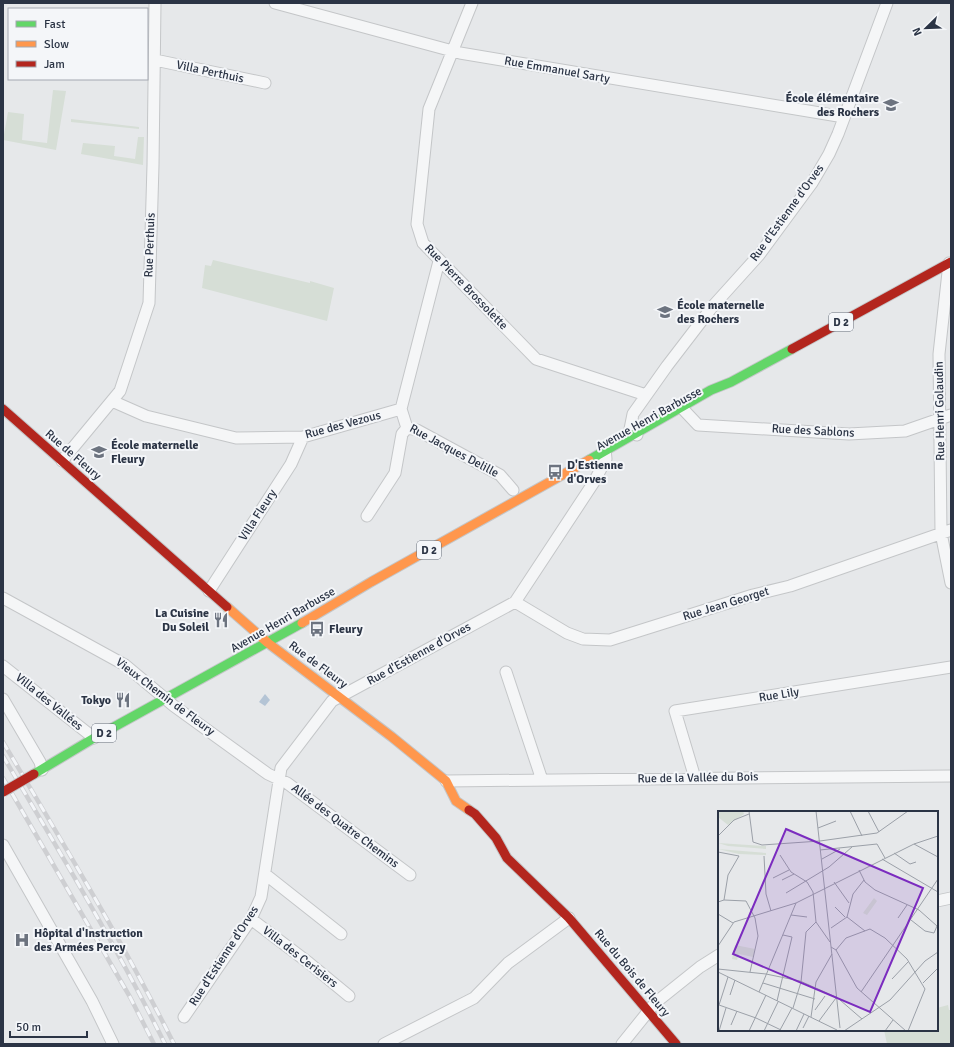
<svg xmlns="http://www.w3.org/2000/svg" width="954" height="1047" viewBox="0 0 954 1047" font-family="Signika,sans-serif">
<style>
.green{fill:#d6ded6}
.water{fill:#b4c4d5}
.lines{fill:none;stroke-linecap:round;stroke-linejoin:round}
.street-casing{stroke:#c4c6c8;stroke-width:13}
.fast-casing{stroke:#c4c6c8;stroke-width:11}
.slow-casing{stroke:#c4c6c8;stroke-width:11}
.jam-casing{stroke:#c4c6c8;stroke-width:11}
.street{stroke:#f5f6f7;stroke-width:11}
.fast{stroke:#63d668;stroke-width:9}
.slow{stroke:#ff974d;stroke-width:9}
.jam{stroke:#b3261e;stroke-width:9}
.rail-casing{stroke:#cecfd2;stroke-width:4.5}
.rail{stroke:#f4f6f9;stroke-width:3;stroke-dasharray:9;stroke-linecap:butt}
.jam-bridge-casing{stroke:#c2c5c8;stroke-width:11;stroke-linecap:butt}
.jam-bridge{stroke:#b3261e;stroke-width:9}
.labels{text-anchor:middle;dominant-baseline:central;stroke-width:4;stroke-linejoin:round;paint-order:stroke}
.shield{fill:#f4f6f9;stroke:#676e7b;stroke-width:1}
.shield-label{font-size:11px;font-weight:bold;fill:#2b3445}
.street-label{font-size:12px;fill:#2b3445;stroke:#f4f6f9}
.poi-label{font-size:12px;font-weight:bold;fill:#2b3445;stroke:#f4f6f9;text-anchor:start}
.inset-road{fill:none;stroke:#9ba0a8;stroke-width:1}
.view{fill:#7b2cbf;fill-opacity:0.15;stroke:#7b2cbf;stroke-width:2}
.inset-edge{fill:none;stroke:#2b3445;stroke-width:2}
</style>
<rect width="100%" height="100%" fill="#e6e8ea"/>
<path class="green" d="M 53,90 L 66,91 L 56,150 L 3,140 L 8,112 L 24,114 L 22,140 L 47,143 Z
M 71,119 L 139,127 L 139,129 L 71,122 Z
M 138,137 L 144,137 L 143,165 L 81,154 L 83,143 L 115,146 L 114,156 L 135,159 Z
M 213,260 L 310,283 L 310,281 L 334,288 L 327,321 L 202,288 L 205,265 L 211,266 Z
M 948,1005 L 949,1010 L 951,1010 L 951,1044 L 887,1044 L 884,1030 L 937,1030 L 937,1008 Z"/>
<path class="water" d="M 265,694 L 270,700 L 265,706 L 259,702 Z"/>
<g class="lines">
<g class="street-casing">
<path id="street" d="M 275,3 L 460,53 L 844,117
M 472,3 L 429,109 L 417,224 L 423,243 L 536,359 L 646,395
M 155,60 L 265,83
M 949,263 L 939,354 L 941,533 L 951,583
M 112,401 L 146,416 L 236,438 L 303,437 L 401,409 L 439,261
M 681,407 L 698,425 L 849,434 L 905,431 L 951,415
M 401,409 L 407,428 L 417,430 L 500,475 L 513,490
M 637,435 L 630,429 L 633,414 L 667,366 L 713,306 L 759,255 L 812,183 L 829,154 L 838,134 L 887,3
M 62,461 L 120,391 L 149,303 L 153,165 L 155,3
M 367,516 L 395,473 L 402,434 L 407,428
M 209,591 L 291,464 L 303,437
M 3,598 L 125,665 L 174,706 L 268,774 L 287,783 L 410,875
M 515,602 L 567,633 L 583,639 L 610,640 L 753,595 L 790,586 L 951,530
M 3,666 L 94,738
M 506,672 L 542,780
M 3,699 L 40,762 L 42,770
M 695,778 L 675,711 L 951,667
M 446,781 L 951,776
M 3,845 L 92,1001 L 113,1044
M 265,874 L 341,934
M 937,901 L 951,898
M 251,919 L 309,963 L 349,996
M 184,1017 L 251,919 L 261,897 L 281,768 L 332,701 L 515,602 L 594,482 L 606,459 L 605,449
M 384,1044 L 474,998 L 508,963 L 569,918
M 622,1044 L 655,1003 L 700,967 L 719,955"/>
</g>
<g class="fast-casing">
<path id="fast" d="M 589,460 L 711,390 L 731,382 L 792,349
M 34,774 L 94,738 L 302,623"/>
</g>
<g class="slow-casing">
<path id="slow" d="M 227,607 L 268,643 L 392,737 L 446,781 L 456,801 L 469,810
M 302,623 L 371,582 L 589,460"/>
</g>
<g class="jam-casing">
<path id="jam" d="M 792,349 L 951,262
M 3,409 L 227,607
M 469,810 L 475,814 L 496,838 L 507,858 L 569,918 L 676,1044"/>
</g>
<use href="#street" class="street"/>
<use href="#fast" class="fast"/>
<use href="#slow" class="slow"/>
<use href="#jam" class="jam"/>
<g class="rail-casing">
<path id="rail" d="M 3,742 C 62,842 122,940 174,1044
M 3,756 C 59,851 116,945 165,1044
M 3,778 L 130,997 L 154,1044"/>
</g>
<use href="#rail" class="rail"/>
<g class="jam-bridge-casing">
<path id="jam-bridge" d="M 3,792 L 34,774"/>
</g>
<use href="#jam-bridge" class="jam-bridge"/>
</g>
<defs>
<g id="school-bare" transform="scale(1.2)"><path d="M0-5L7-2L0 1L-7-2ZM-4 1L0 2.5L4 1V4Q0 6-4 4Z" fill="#6c737f" stroke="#f4f6f9" stroke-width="2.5" paint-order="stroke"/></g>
<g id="bus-bare" transform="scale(1.2)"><path d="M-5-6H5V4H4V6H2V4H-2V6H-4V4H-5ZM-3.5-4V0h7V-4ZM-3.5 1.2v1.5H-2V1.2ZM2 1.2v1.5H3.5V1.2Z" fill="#6c737f" stroke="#f4f6f9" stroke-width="2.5" paint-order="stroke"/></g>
<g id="restaurant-bare" transform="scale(1.2)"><path d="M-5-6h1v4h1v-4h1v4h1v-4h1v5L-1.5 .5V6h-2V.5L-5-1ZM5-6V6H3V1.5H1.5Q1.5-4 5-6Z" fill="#6c737f" stroke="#f4f6f9" stroke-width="2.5" paint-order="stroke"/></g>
<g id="hospital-bare" transform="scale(1.2)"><path d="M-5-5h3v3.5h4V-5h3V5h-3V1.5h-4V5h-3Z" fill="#6c737f" stroke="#f4f6f9" stroke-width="2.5" paint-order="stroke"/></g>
</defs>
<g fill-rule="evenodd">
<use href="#school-bare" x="891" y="105"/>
<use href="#school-bare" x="665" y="312"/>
<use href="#school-bare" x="99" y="452"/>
<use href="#bus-bare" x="555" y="472"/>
<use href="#restaurant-bare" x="221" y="620"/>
<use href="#bus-bare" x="317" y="629"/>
<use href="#restaurant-bare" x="123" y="700"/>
<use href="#hospital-bare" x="22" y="940"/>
</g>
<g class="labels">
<g class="shield">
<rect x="829" y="313" width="24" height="18" rx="3"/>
<rect x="417" y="541" width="24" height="18" rx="3"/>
<rect x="92" y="724" width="24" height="18" rx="3"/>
</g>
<g class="shield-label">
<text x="841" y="322">D 2</text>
<text x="429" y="550">D 2</text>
<text x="104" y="733">D 2</text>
</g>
<g class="street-label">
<text transform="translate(557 70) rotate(10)">Rue Emmanuel Sarty</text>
<text transform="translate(210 72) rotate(12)">Villa Perthuis</text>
<text transform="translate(787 213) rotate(-54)">Rue d'Estienne d'Orves</text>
<text transform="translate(150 245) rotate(-88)">Rue Perthuis</text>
<text transform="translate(466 287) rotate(46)">Rue Pierre Brossolette</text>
<text transform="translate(940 411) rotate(-91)">Rue Henri Golaudin</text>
<text transform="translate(649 419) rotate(-29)">Avenue Henri Barbusse</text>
<text transform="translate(343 425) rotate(-15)">Rue des Vezous</text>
<text transform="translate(813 431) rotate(3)">Rue des Sablons</text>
<text transform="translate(454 451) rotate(28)">Rue Jacques Delille</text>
<text transform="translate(73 455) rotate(41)">Rue de Fleury</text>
<text transform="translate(258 515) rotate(-57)">Villa Fleury</text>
<text transform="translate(726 604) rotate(-17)">Rue Jean Georget</text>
<text transform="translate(283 620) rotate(-30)">Avenue Henri Barbusse</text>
<text transform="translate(419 654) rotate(-29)">Rue d'Estienne d'Orves</text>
<text transform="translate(318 665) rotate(37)">Rue de Fleury</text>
<text transform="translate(779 695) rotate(-9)">Rue Lily</text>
<text transform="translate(165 697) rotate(37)">Vieux Chemin de Fleury</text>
<text transform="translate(49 702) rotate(39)">Villa des Vallées</text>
<text transform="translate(698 778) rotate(-1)">Rue de la Vallée du Bois</text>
<text transform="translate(345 826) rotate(37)">Allée des Quatre Chemins</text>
<text transform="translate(224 956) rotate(-57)">Rue d'Estienne d'Orves</text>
<text transform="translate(300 957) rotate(38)">Villa des Cerisiers</text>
<text transform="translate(632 973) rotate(50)">Rue du Bois de Fleury</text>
</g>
<g class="poi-label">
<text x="879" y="98" text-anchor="end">École élémentaire<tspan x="879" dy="14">des Rochers</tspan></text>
<text x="677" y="305">École maternelle<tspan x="677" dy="14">des Rochers</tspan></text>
<text x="111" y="445">École maternelle<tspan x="111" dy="14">Fleury</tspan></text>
<text x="567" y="465">D'Estienne<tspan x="567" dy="14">d'Orves</tspan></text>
<text x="209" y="613" text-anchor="end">La Cuisine<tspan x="209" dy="14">Du Soleil</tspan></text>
<text x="329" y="629">Fleury</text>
<text x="111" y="700" text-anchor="end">Tokyo</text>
<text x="34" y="933">Hôpital d'Instruction<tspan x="34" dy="14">des Armées Percy</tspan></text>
</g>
</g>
<g transform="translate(718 811)">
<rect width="220" height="220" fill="#e6e8ea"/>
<path d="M 0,0 L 25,0 L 26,3 L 10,14 L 0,6 ZM 0,32 L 48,35 L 48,38 L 10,35 ZM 0,38 L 48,42 L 48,44 L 21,43 ZM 156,87 L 159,90 L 149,104 L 145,102 ZM 17,134 L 37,138 L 35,146 L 21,143 L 19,149 L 14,148 Z" fill="#d6ded6"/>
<path class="inset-road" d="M 31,0 L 35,31 L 44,34 L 102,30 L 159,22 L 190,0M 98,0 L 122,217M 132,0 L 144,25M 150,0 L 161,21M 100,17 L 118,10M 0,25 L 16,9 L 31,3M 196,33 L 220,46M 102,39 L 159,33 L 167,47M 0,41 L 21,45 L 10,64 L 6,89 L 0,91M 176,42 L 192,53 L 198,51M 62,44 L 73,61 L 89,71 L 95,81 L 98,111 L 112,131M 46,45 L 48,83 L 53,100M 104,48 L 122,38M 164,48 L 220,81M 141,59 L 147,71 L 157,79 L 201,99 L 219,115 L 216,122M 55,67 L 71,59M 64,69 L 76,63M 146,69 L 135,83 L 129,106 L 147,120M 116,71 L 131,92M 68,82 L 111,56 L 134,36M 6,89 L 28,90 L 37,107 L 40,125 L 32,161M 117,96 L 127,106M 0,103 L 15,112M 73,104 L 89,106M 180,107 L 189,94M 193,109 L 207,120 L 216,122M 113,117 L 129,106M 0,135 L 16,111 L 78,92 L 196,33 L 220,25M 113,136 L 118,139 L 139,177 L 188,220M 118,139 L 128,127 L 152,118 L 167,127 L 189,148 L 207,178 L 190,220M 0,158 L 48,163 L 82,170 L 118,186M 0,161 L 119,219M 10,166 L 1,194 L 38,207 L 63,219M 174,168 L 190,151M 45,172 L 97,188M 205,172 L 220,157M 41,181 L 78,92M 143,181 L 220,68M 12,184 L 17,169M 122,189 L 144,208M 59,190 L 74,126 L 65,124M 75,197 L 83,171 L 88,121 L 98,111M 97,199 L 107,185M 93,206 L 98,171 L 114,143M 101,210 L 118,187M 13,214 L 19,200M 85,217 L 91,205M 62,219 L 74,197M 1,220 L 8,197M 31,220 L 48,184M 46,220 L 60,191M 78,220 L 86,203M 126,220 L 172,189 L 207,150 L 220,141M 167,220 L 175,209"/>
<path class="view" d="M 68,18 L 205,77 L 152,201 L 15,143 Z"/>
<rect width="220" height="220" class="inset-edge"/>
</g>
<rect width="954" height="1047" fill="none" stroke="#2b3445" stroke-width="8"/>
<rect x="8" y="8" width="140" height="72" fill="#f4f6f9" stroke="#a4a8b1"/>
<rect x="16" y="21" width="20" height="6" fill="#63d668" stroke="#a4a8b1"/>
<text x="44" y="28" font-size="12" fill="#2b3445">Fast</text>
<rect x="16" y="41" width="20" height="6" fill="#ff974d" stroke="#a4a8b1"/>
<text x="44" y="48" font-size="12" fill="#2b3445">Slow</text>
<rect x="16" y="61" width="20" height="6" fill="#b3261e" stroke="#a4a8b1"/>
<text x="44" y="68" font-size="12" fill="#2b3445">Jam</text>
<g transform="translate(926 28) rotate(247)" stroke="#f4f6f9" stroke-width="3" paint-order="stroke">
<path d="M0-3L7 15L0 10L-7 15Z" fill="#2b3445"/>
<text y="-6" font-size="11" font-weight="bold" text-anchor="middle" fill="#2b3445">N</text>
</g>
<path d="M10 1031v6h77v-6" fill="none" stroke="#2b3445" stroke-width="2"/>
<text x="16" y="1031" font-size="12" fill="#2b3445" stroke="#f4f6f9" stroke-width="3" paint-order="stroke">50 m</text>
</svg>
